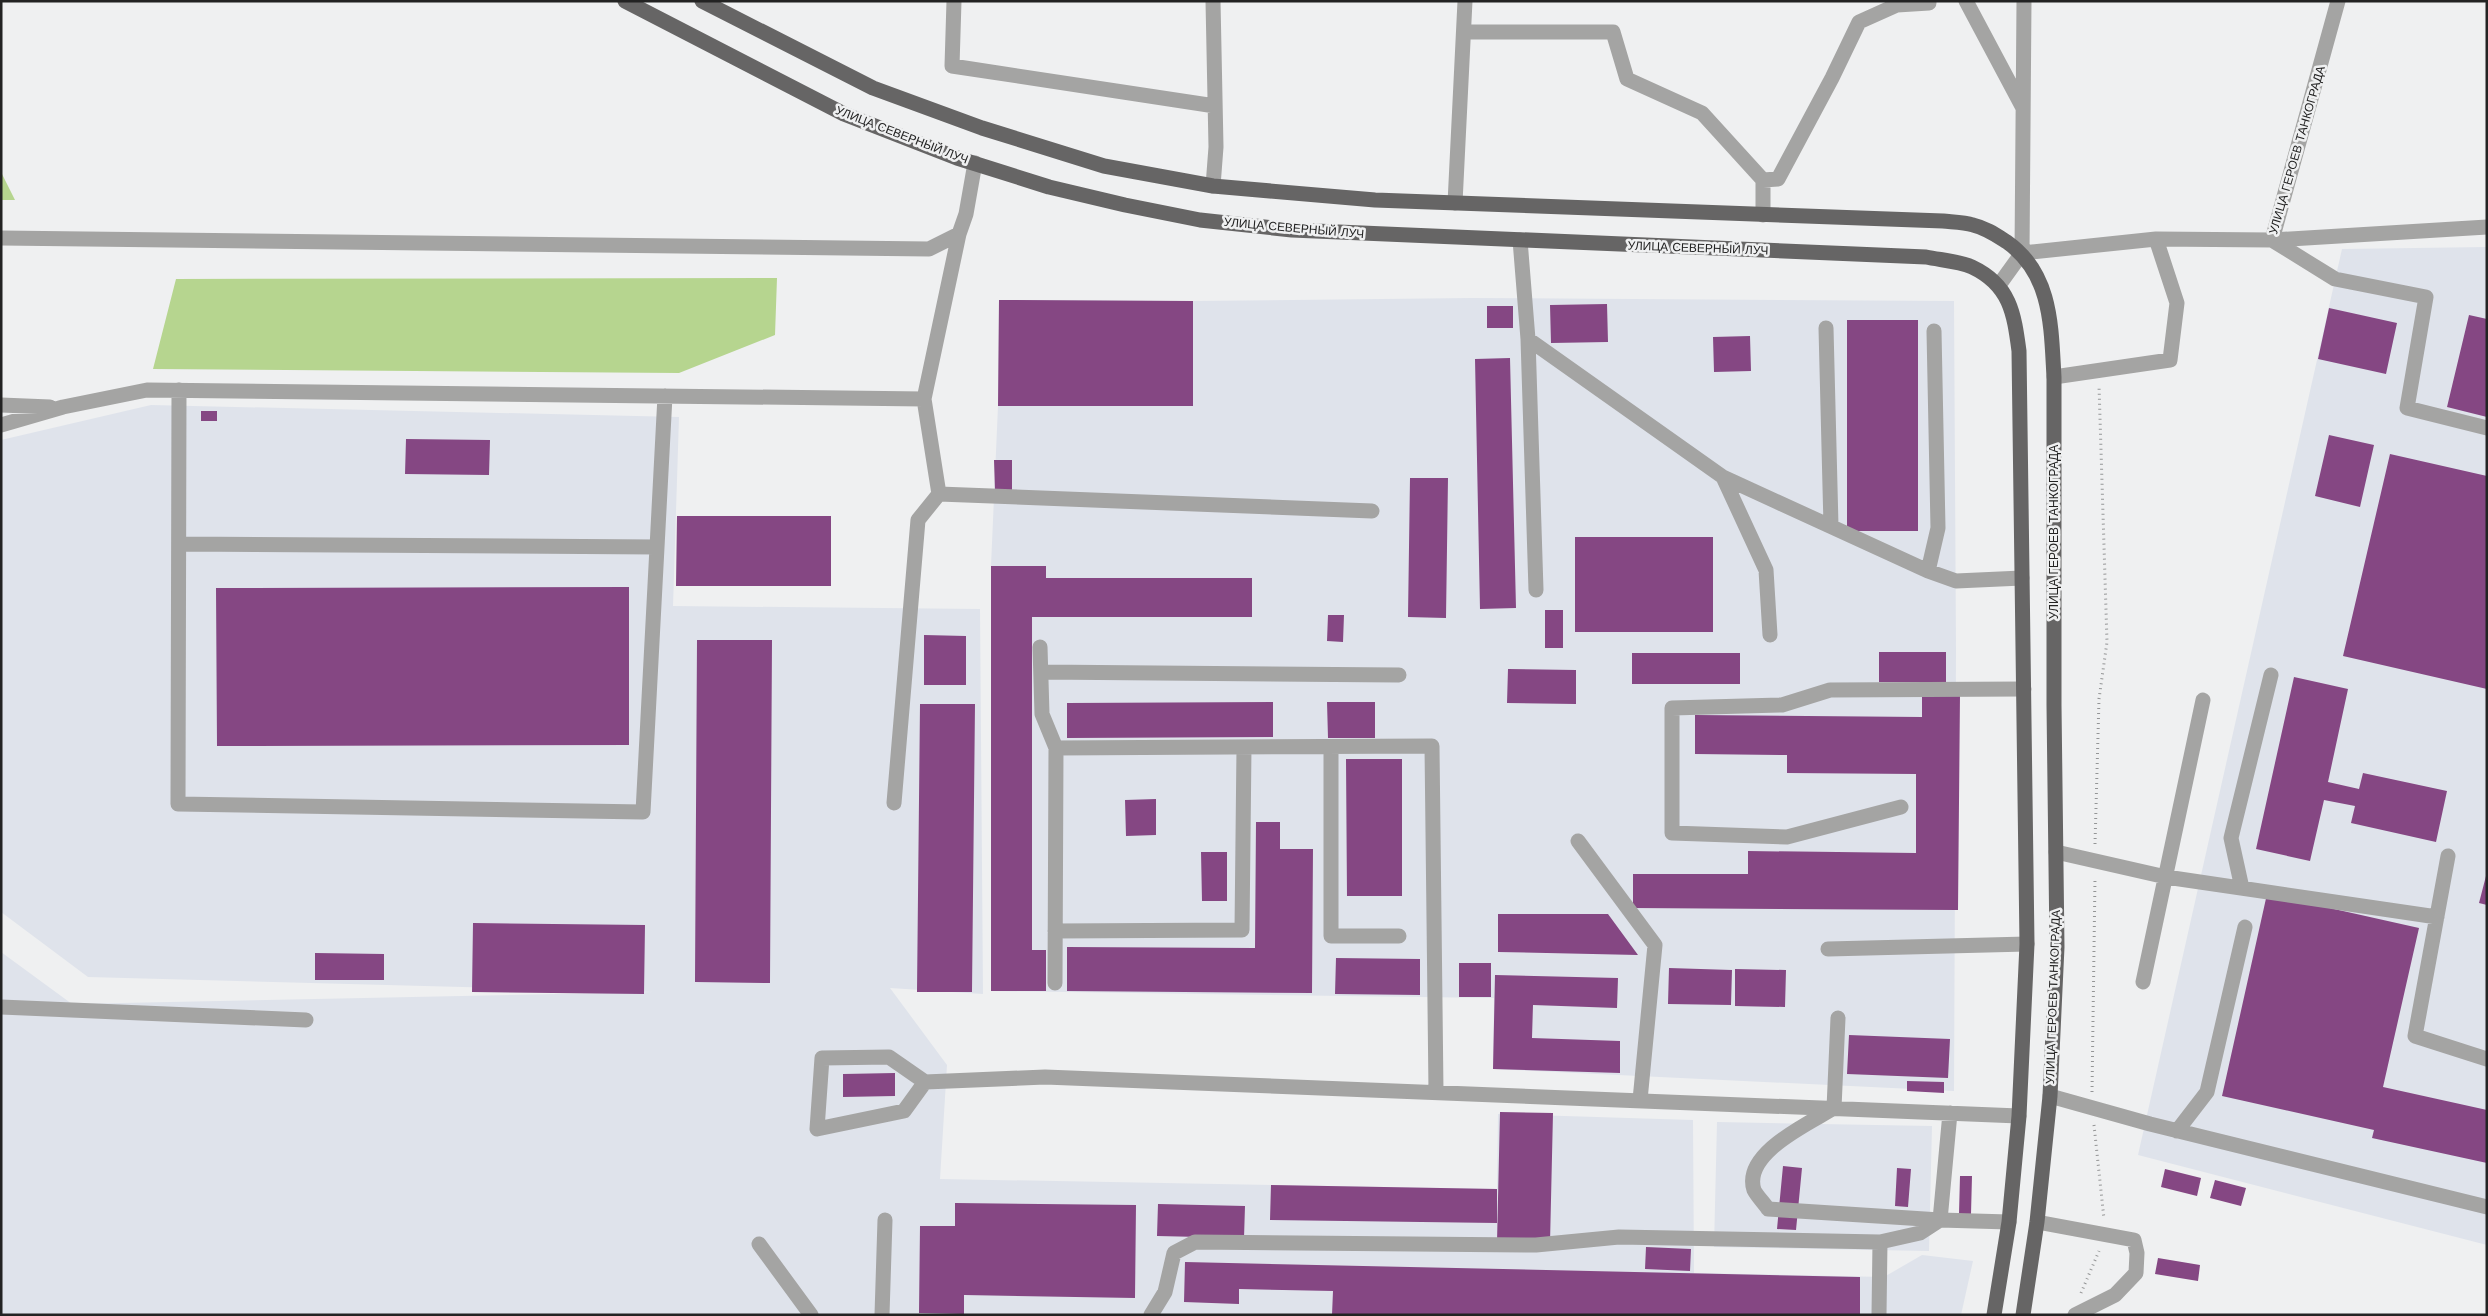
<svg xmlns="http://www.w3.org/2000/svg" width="2488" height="1316" viewBox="0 0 2488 1316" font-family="'Work Sans',sans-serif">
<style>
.built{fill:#dfe3eb}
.green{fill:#b6d58f}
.building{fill:#854783}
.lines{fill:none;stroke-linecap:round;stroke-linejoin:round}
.path{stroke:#949596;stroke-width:3;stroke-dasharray:1 4;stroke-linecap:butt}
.minor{stroke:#a4a4a3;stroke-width:15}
.major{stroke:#666565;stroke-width:15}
.labels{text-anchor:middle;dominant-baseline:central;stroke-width:5;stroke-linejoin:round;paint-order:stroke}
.street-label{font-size:12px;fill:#232323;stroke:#eff0f1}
</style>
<rect width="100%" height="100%" fill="#eff0f1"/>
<path class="built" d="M 2487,247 L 2487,1245 L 2138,1155 L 2342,249 Z
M 1471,298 L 1954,301 L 1956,651 L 1954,1091 L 1493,1069 L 1494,998 L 991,991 L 991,566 L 998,406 L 999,300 L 1193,301 Z
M 151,405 L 679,417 L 673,606 L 980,609 L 983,994 L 890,988 L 947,1065 L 940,1179 L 1497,1189 L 1498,1114 L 1693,1120 L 1694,1273 L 1884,1277 L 1922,1255 L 1973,1261 L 1961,1315 L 1,1315 L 1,952 L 72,1004 L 653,992 L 88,977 L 1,912 L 1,440 Z
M 1717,1122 L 1932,1126 L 1929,1251 L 1714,1247 Z"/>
<path class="green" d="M 1,172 L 15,200 L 1,200 Z
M 777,278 L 775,335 L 679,373 L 153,369 L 176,279 Z"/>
<path class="building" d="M 999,300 L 1193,301 L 1193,406 L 998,406 Z
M 1607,304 L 1608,342 L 1551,343 L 1550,305 Z
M 1487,306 L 1513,306 L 1513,328 L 1487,328 Z
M 2329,308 L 2397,323 L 2386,374 L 2318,359 Z
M 2469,315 L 2487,319 L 2487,417 L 2447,407 Z
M 1847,320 L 1918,320 L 1918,531 L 1847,531 Z
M 1750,336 L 1751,371 L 1714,372 L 1713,337 Z
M 1510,358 L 1516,608 L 1480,609 L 1475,359 Z
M 201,411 L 217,411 L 217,421 L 201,421 Z
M 2329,435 L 2374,445 L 2360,507 L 2315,496 Z
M 406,439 L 490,440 L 489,475 L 405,474 Z
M 2390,454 L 2487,476 L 2487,689 L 2343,656 Z
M 994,460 L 1012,460 L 1012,491 L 995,491 Z
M 1410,478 L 1448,478 L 1446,618 L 1408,617 Z
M 677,516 L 831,516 L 831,586 L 676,586 Z
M 1575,537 L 1713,537 L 1713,632 L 1575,632 Z
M 991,566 L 1046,566 L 1046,578 L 1252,578 L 1252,617 L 1032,617 L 1032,950 L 1046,950 L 1046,991 L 991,991 Z
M 629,587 L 629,745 L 217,746 L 216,588 Z
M 1545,610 L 1563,610 L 1563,648 L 1545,648 Z
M 1328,615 L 1344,615 L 1343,642 L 1327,641 Z
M 924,635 L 966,636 L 966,685 L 924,685 Z
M 697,640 L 772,640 L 770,983 L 695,982 Z
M 1879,652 L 1946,652 L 1946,682 L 1879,682 Z
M 1632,653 L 1740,653 L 1740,684 L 1632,684 Z
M 1508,669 L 1576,670 L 1576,704 L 1507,703 Z
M 2294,677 L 2348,689 L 2328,782 L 2359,789 L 2363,773 L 2447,791 L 2436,842 L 2351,823 L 2355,806 L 2324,800 L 2310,861 L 2256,849 Z
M 1922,694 L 1960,694 L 1958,910 L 1633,908 L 1633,874 L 1748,874 L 1748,851 L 1916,853 L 1916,774 L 1787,773 L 1787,755 L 1695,754 L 1695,715 L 1922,717 Z
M 1273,702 L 1273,737 L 1067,738 L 1067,703 Z
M 1327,702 L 1375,702 L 1375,738 L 1328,738 Z
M 920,704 L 975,704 L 972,992 L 917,992 Z
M 1346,759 L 1402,759 L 1402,896 L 1347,896 Z
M 1156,799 L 1156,835 L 1126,836 L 1125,800 Z
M 1256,822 L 1280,822 L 1280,849 L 1313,849 L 1312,993 L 1067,991 L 1067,947 L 1255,948 Z
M 1201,852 L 1227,852 L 1227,901 L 1202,901 Z
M 2486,876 L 2487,876 L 2487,905 L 2479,903 Z
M 2267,894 L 2419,928 L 2383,1087 L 2487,1110 L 2487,1163 L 2372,1138 L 2374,1130 L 2222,1096 Z
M 1498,914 L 1608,914 L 1638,955 L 1498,952 Z
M 473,923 L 645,925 L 644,994 L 472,992 Z
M 315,953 L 384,954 L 384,980 L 315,980 Z
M 1336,958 L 1420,959 L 1420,995 L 1335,994 Z
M 1459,963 L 1491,963 L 1491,997 L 1459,997 Z
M 1669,968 L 1732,970 L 1731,1005 L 1668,1004 Z
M 1735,969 L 1786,970 L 1785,1007 L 1735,1006 Z
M 1495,975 L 1618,978 L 1617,1008 L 1533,1005 L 1532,1038 L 1620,1041 L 1620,1073 L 1493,1069 Z
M 1849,1035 L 1950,1039 L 1948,1078 L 1847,1074 Z
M 895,1073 L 895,1096 L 843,1097 L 843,1074 Z
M 1907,1081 L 1944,1082 L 1944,1093 L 1907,1091 Z
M 1500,1112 L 1553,1113 L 1550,1243 L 1497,1242 Z
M 1783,1166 L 1802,1168 L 1796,1230 L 1777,1229 Z
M 1897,1168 L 1911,1169 L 1908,1207 L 1895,1206 Z
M 2165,1169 L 2201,1178 L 2197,1196 L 2161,1187 Z
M 1960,1176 L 1972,1176 L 1971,1214 L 1959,1214 Z
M 2215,1180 L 2246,1188 L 2241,1206 L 2210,1198 Z
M 1271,1185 L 1497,1189 L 1497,1223 L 1270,1220 Z
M 955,1203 L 1136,1205 L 1135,1298 L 964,1295 L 964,1314 L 919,1313 L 920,1226 L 955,1226 Z
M 1158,1204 L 1245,1206 L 1244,1238 L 1157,1236 Z
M 1646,1247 L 1691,1249 L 1690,1271 L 1645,1269 Z
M 2158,1258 L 2200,1265 L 2198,1281 L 2155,1274 Z
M 1185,1262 L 1860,1277 L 1860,1315 L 1332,1315 L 1333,1291 L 1239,1289 L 1239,1304 L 1184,1302 Z"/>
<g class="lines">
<path class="path" d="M 2095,844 L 2099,699 L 2107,642 L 2099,386
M 2092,1092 L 2095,878
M 2094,1125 L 2104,1219
M 2081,1293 L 2099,1251"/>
<path class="minor" d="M 954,1 L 952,66 L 1215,106
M 1213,1 L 1216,147 L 1213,186
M 1966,1 L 2023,108
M 1464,32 L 1613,32 L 1627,79 L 1702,113 L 1763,180
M 1455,203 L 1465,1
M 1763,215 L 1763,180 L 1778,179 L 1832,78 L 1859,22 L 1897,5 L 1929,3
M 959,234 L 924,399 L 939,494 L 1372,511
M 1,238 L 929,249 L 959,234 L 966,214 L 975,163
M 1520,240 L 1528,339 L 1536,590
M 2272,240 L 2335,279 L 2426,297 L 2407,408 L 2487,428
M 2272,240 L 2487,227
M 2022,253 L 2156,239 L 2272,240 L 2338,1
M 1999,285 L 2022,253 L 2024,1
M 1826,328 L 1831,526
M 1528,339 L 1723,477 L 1928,571 L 1956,581 L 2022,578
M 2054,377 L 2170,360 L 2177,303 L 2156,239
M 179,390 L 178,804 L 643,812 L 665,396
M 1,405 L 50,407
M 1,425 L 63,407 L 147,390 L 924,399
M 1723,477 L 1766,570 L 1770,635
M 179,544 L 657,547
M 1928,571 L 1938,528 L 1934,331
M 1040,647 L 1042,714 L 1056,748 L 1055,983
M 1041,672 L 1399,675
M 1331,747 L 1331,936 L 1399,936
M 1056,748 L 1432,746 L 1436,1091
M 894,803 L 918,520 L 939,494
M 1901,807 L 1787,837 L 1672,833 L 1672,708 L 1782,705 L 1830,690 L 2024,689
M 1578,841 L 1655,945 L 1640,1100
M 2056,852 L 2166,877 L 2437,917
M 2448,856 L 2415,1036 L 2487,1059
M 2242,888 L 2231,838 L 2271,675
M 1055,931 L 1242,930 L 1244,747
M 1828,949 L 2027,944
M 2143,982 L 2203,700
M 1,1007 L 306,1020
M 1838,1018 L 1834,1108 C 1810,1123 1742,1153 1754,1190 C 1757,1196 1764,1203 1768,1209 L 1940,1220 L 2009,1222
M 925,1082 L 904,1111 L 817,1129 L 822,1058 L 889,1057 L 925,1082 L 1045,1077 L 2019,1116
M 2050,1096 L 2150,1124 L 2487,1207
M 2177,1131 L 2207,1092 L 2245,927
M 2037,1222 L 2134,1240 L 2137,1253 L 2136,1273 L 2115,1295 L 2075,1315
M 759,1244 L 811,1315
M 882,1315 L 885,1220
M 1151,1315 L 1165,1292 L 1174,1253 L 1195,1242 L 1536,1245 L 1619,1237 L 1880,1242
M 1879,1315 L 1880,1242 L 1920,1233 L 1940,1220 L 1950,1113"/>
<path class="major" d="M 625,1 L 844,114 L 957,158 L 1049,187 L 1125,205 L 1200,220 L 1292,230 L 1926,257 C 1940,260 1959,261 1972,267 C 2010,285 2014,313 2019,351 L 2027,944 L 2019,1116 L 2009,1222 L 1994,1315
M 702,1 L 873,88 L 982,128 L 1104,166 L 1213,186 L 1375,200 L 1943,221 C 1952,222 1964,222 1973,225 C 1986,228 1996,235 2007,242 C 2052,274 2051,326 2054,377 L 2054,705 L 2057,947 L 2050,1096 L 2037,1222 L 2023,1315"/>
</g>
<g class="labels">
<g class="street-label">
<text transform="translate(902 135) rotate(21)">УЛИЦА СЕВЕРНЫЙ ЛУЧ</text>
<text transform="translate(2297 150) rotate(-74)">УЛИЦА ГЕРОЕВ ТАНКОГРАДА</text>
<text transform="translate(1294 228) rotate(5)">УЛИЦА СЕВЕРНЫЙ ЛУЧ</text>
<text transform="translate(1698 248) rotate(2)">УЛИЦА СЕВЕРНЫЙ ЛУЧ</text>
<text transform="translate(2054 532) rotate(-90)">УЛИЦА ГЕРОЕВ ТАНКОГРАДА</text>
<text transform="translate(2053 997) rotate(-88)">УЛИЦА ГЕРОЕВ ТАНКОГРАДА</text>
</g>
</g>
<rect width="2488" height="1316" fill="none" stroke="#232323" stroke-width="5"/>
</svg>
